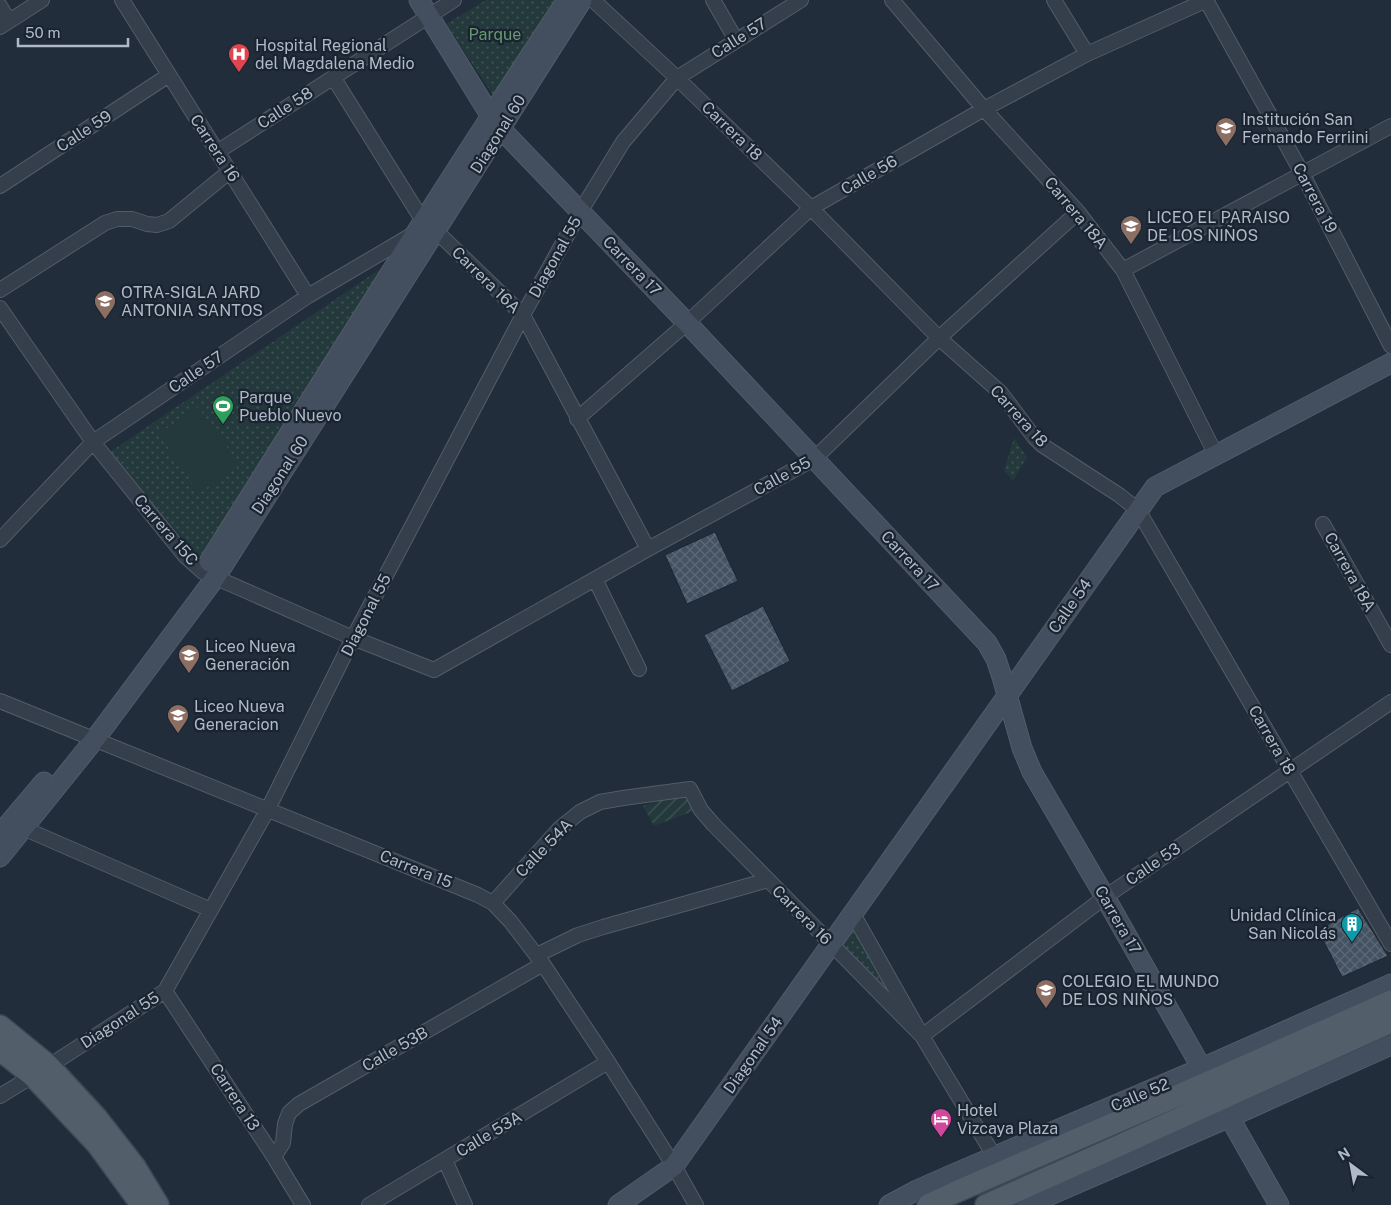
<svg xmlns="http://www.w3.org/2000/svg" width="1391" height="1205" viewBox="0 0 1391 1205" font-family="'Public Sans',sans-serif">
<style>
.grass{fill:url(#grass-dots)}
.garden{fill:url(#garden-furrows)}
.pitch{fill:#23393c}
.building{fill:url(#building-cross-hatch);stroke:#1c2632}
.lines{fill:none;stroke-linecap:round;stroke-linejoin:round}
.street-casing{stroke:#535c69;stroke-width:16}
.secondary-casing{stroke:#535c69;stroke-width:21}
.primary-casing{stroke:#3e4854;stroke-width:24}
.street{stroke:#353f4b;stroke-width:14}
.secondary{stroke:#434e5e;stroke-width:19}
.primary{stroke:#535e6b;stroke-width:21}
.labels{text-anchor:middle;dominant-baseline:central;stroke-width:4.5;stroke-linejoin:round;paint-order:stroke}
.park-label{font-size:16px;fill:#669971;stroke:#1a2430}
.street-label{font-size:16px;fill:#b0b9c7;stroke:#1a2430}
.poi-label{font-size:16px;fill:#b0b9c7;stroke:#1a2430;text-anchor:start}
</style>
<defs>
<pattern id="grass-dots" width="8" height="8" patternUnits="userSpaceOnUse" patternTransform="scale(1.25)"><rect width="8" height="8" fill="#23393c"/><path d="M2 2h.1M6 6h.1" fill="none" stroke="#405457" stroke-width="1.8" stroke-linecap="round"/></pattern>
<pattern id="garden-furrows" width="10" height="10" patternUnits="userSpaceOnUse" patternTransform="scale(1.25)"><rect width="10" height="10" fill="#23393c"/><path d="M-1 1l2-2M0 10L10 0M9 11l2-2" fill="none" stroke="#405457"/></pattern>
<pattern id="building-cross-hatch" width="8" height="8" patternUnits="userSpaceOnUse" patternTransform="scale(1.25)"><rect width="8" height="8" fill="#445262"/><path d="M0 0l8 8M0 8l8-8" fill="none" stroke="#5c6977"/></pattern>
</defs>
<rect width="100%" height="100%" fill="#212d3b"/>
<path class="grass" d="M 486,0 L 556,0 L 495,98 L 446,24 Z
M 386,265 L 200,560 L 110,452 Z
M 1014,438 L 1027,457 L 1013,481 L 1004,470 Z
M 855,929 L 896,1000 L 843,945 Z"/>
<path class="garden" d="M 688,793 L 696,810 L 654,826 L 643,806 Z"/>
<path class="pitch" d="M 198,407 L 240,465 L 199,493 L 159,434 Z"/>
<path class="building" d="M 715,532 L 738,581 L 687,604 L 665,555 Z
M 763,606 L 790,661 L 732,691 L 704,635 Z
M 1358,908 L 1388,956 L 1342,977 L 1318,930 Z"/>
<g class="lines">
<g class="street-casing">
<path id="street" d="M 122,0 L 308,296
M 593,0 L 677,78 L 811,208 L 939,338 L 1001,393 L 1034,437 L 1042,445 L 1119,495 L 1138,510 L 1391,944
M 713,0 L 736,40
M 892,0 L 984,109 L 1078,212 L 1123,270 L 1216,455
M 1054,0 L 1087,54
M 1206,0 L 1302,173 L 1391,346
M 0,6 L 9,21
M 0,27 L 42,0
M 333,77 L 423,221 L 436,231 L 523,315 L 648,549
M 217,152 L 454,0
M 0,186 L 169,75
M 1123,270 L 1391,126
M 0,290 L 105,223 L 117,219 L 132,219 L 147,224 L 157,225 L 169,221 L 230,171
M 0,308 L 93,442 L 185,556 L 203,572 L 353,638 L 434,670 L 648,549 L 814,459 L 939,338 L 1078,212
M 577,419 L 687,323 L 811,208 L 984,109 L 1087,54 L 1207,0
M 1323,524 L 1391,645
M 0,540 L 93,442 L 308,296 L 415,233
M 595,579 L 639,669
M 0,701 L 478,895 L 493,903 L 511,922 L 543,964 L 608,1062 L 674,1166 L 696,1205
M 23,828 L 211,910
M 493,903 L 559,829 L 580,812 L 600,802 L 623,798 L 690,789 L 701,810 L 713,824 L 922,1036 L 999,1164
M 853,914 L 922,1036 L 1105,897 L 1391,702
M 537,955 L 578,935 L 603,927 L 768,880
M 165,991 L 274,1157 L 303,1205
M 0,1096 L 49,1066 L 165,991 L 268,809 L 353,638 L 523,315 L 580,212 L 623,142 L 677,78 L 801,0
M 274,1157 L 283,1143 L 285,1124 L 289,1113 L 299,1104 L 543,964
M 445,1160 L 465,1205
M 369,1205 L 608,1062"/>
</g>
<g class="secondary-casing">
<path id="secondary" d="M 419,0 L 490,115 L 501,129 L 687,323 L 987,643 L 996,659 L 1002,677 L 1022,748 L 1032,772 L 1105,897 L 1279,1205
M 209,562 C 327,374 444,185 567,0
M 0,834 L 44,782
M 0,857 L 95,739 L 215,578 L 582,0
M 618,1205 L 674,1166 L 1155,487 L 1391,363
M 889,1205 L 917,1190 L 951,1175 L 1202,1068 L 1391,984
M 1027,1205 L 1230,1117 L 1391,1045"/>
</g>
<g class="primary-casing">
<path id="primary" d="M 0,1026 L 49,1066 L 96,1117 L 135,1167 L 158,1205
M 0,1050 L 33,1076 L 97,1144 L 138,1200 L 140,1205
M 928,1205 L 958,1191 L 1209,1082 L 1391,1001
M 986,1205 L 1116,1147 L 1391,1022"/>
</g>
<use href="#street" class="street"/>
<use href="#secondary" class="secondary"/>
<use href="#primary" class="primary"/>
</g>
<defs>
<g id="hospital-pin" transform="scale(1.125)"><path d="M0 17L-7.5 6A9.5 9.5 0 1 1 7.5 6Z" fill="#e0444e" stroke="#1a2430"/><path d="M-5-5h3v3.5h4V-5h3V5h-3V1.5h-4V5h-3Z" fill="#fff"/></g>
<g id="school-pin" transform="scale(1.125)"><path d="M0 17L-7.5 6A9.5 9.5 0 1 1 7.5 6Z" fill="#8d6e63" stroke="#1a2430"/><path d="M0-5L7-2L0 1L-7-2ZM-4 1L0 2.5L4 1V4Q0 6-4 4Z" fill="#fff"/></g>
<g id="stadium-pin" transform="scale(1.125)"><path d="M0 17L-7.5 6A9.5 9.5 0 1 1 7.5 6Z" fill="#2e9e5b" stroke="#1a2430"/><path d="M0-5a6.5 5 0 1 0 0 10a6.5 5 0 1 0 0-10ZM-3.5-1.8h7v3.6h-7Z" fill="#fff"/></g>
<g id="building-pin" transform="scale(1.125)"><path d="M0 17L-7.5 6A9.5 9.5 0 1 1 7.5 6Z" fill="#0f9aa8" stroke="#1a2430"/><path d="M-4-6H4V6H1V3H-1V6H-4ZM-2.5-4.3h1.7v1.8h-1.7ZM.8-4.3h1.7v1.8H.8ZM-2.5-1h1.7V.8h-1.7ZM.8-1h1.7V.8H.8Z" fill="#fff"/></g>
<g id="hotel-pin" transform="scale(1.125)"><path d="M0 17L-7.5 6A9.5 9.5 0 1 1 7.5 6Z" fill="#d1479c" stroke="#1a2430"/><path d="M-6-4.5h1.5V1H6V5H4.5V3h-9V5H-6ZM-4 0a1.8 1.8 0 1 1 3.6 0ZM.5 0V-2.5h3Q6-2.5 6 0Z" fill="#fff"/></g>
</defs>
<g fill-rule="evenodd">
<use href="#hospital-pin" x="239" y="54"/>
<use href="#school-pin" x="1226" y="128"/>
<use href="#school-pin" x="1131" y="226"/>
<use href="#school-pin" x="105" y="301"/>
<use href="#stadium-pin" x="223" y="406"/>
<use href="#school-pin" x="189" y="655"/>
<use href="#school-pin" x="178" y="715"/>
<use href="#building-pin" x="1352" y="924"/>
<use href="#school-pin" x="1046" y="990"/>
<use href="#hotel-pin" x="941" y="1119"/>
</g>
<g class="labels">
<g class="park-label">
<text x="495" y="34">Parque</text>
</g>
<g class="street-label">
<text transform="translate(739 38) rotate(-32)">Calle 57</text>
<text transform="translate(285 108) rotate(-33)">Calle 58</text>
<text transform="translate(84 131) rotate(-33)">Calle 59</text>
<text transform="translate(732 131) rotate(44)">Carrera 18</text>
<text transform="translate(498 134) rotate(-58)">Diagonal 60</text>
<text transform="translate(215 148) rotate(57)">Carrera 16</text>
<text transform="translate(869 175) rotate(-30)">Calle 56</text>
<text transform="translate(1315 198) rotate(62)">Carrera 19</text>
<text transform="translate(1076 213) rotate(50)">Carrera 18A</text>
<text transform="translate(555 257) rotate(-61)">Diagonal 55</text>
<text transform="translate(632 266) rotate(46)">Carrera 17</text>
<text transform="translate(486 280) rotate(44)">Carrera 16A</text>
<text transform="translate(196 372) rotate(-34)">Calle 57</text>
<text transform="translate(1019 416) rotate(48)">Carrera 18</text>
<text transform="translate(280 475) rotate(-57)">Diagonal 60</text>
<text transform="translate(782 476) rotate(-29)">Calle 55</text>
<text transform="translate(166 530) rotate(49)">Carrera 15C</text>
<text transform="translate(910 561) rotate(47)">Carrera 17</text>
<text transform="translate(1350 572) rotate(61)">Carrera 18A</text>
<text transform="translate(1070 606) rotate(-55)">Calle 54</text>
<text transform="translate(366 615) rotate(-63)">Diagonal 55</text>
<text transform="translate(1272 740) rotate(60)">Carrera 18</text>
<text transform="translate(544 848) rotate(-46)">Calle 54A</text>
<text transform="translate(1153 864) rotate(-34)">Calle 53</text>
<text transform="translate(416 869) rotate(22)">Carrera 15</text>
<text transform="translate(802 915) rotate(45)">Carrera 16</text>
<text transform="translate(1118 920) rotate(60)">Carrera 17</text>
<text transform="translate(120 1020) rotate(-33)">Diagonal 55</text>
<text transform="translate(395 1049) rotate(-30)">Calle 53B</text>
<text transform="translate(753 1055) rotate(-55)">Diagonal 54</text>
<text transform="translate(1140 1095) rotate(-23)">Calle 52</text>
<text transform="translate(235 1097) rotate(57)">Carrera 13</text>
<text transform="translate(489 1134) rotate(-31)">Calle 53A</text>
</g>
<g class="poi-label">
<text x="255" y="45">Hospital Regional<tspan x="255" dy="18">del Magdalena Medio</tspan></text>
<text x="1242" y="119">Institución San<tspan x="1242" dy="18">Fernando Ferriini</tspan></text>
<text x="1147" y="217">LICEO EL PARAISO<tspan x="1147" dy="18">DE LOS NIÑOS</tspan></text>
<text x="121" y="292">OTRA-SIGLA JARD<tspan x="121" dy="18">ANTONIA SANTOS</tspan></text>
<text x="239" y="397">Parque<tspan x="239" dy="18">Pueblo Nuevo</tspan></text>
<text x="205" y="646">Liceo Nueva<tspan x="205" dy="18">Generación</tspan></text>
<text x="194" y="706">Liceo Nueva<tspan x="194" dy="18">Generacion</tspan></text>
<text x="1336" y="915" text-anchor="end">Unidad Clínica<tspan x="1336" dy="18">San Nicolás</tspan></text>
<text x="1062" y="981">COLEGIO EL MUNDO<tspan x="1062" dy="18">DE LOS NIÑOS</tspan></text>
<text x="957" y="1110">Hotel<tspan x="957" dy="18">Vizcaya Plaza</tspan></text>
</g>
</g>
<g transform="translate(1351 1165) rotate(328)" stroke="#1a2430" stroke-width="4" paint-order="stroke">
<path d="M0-4L9 19L0 12L-9 19Z" fill="#b0b9c7"/>
<text y="-8" font-size="14" font-weight="bold" text-anchor="middle" fill="#b0b9c7">N</text>
</g>
<path d="M18 38v8h110v-8" fill="none" stroke="#b0b9c7" stroke-width="2.5"/>
<text x="25" y="38" font-size="15" fill="#b0b9c7" stroke="#1a2430" stroke-width="4" paint-order="stroke">50 m</text>
</svg>
